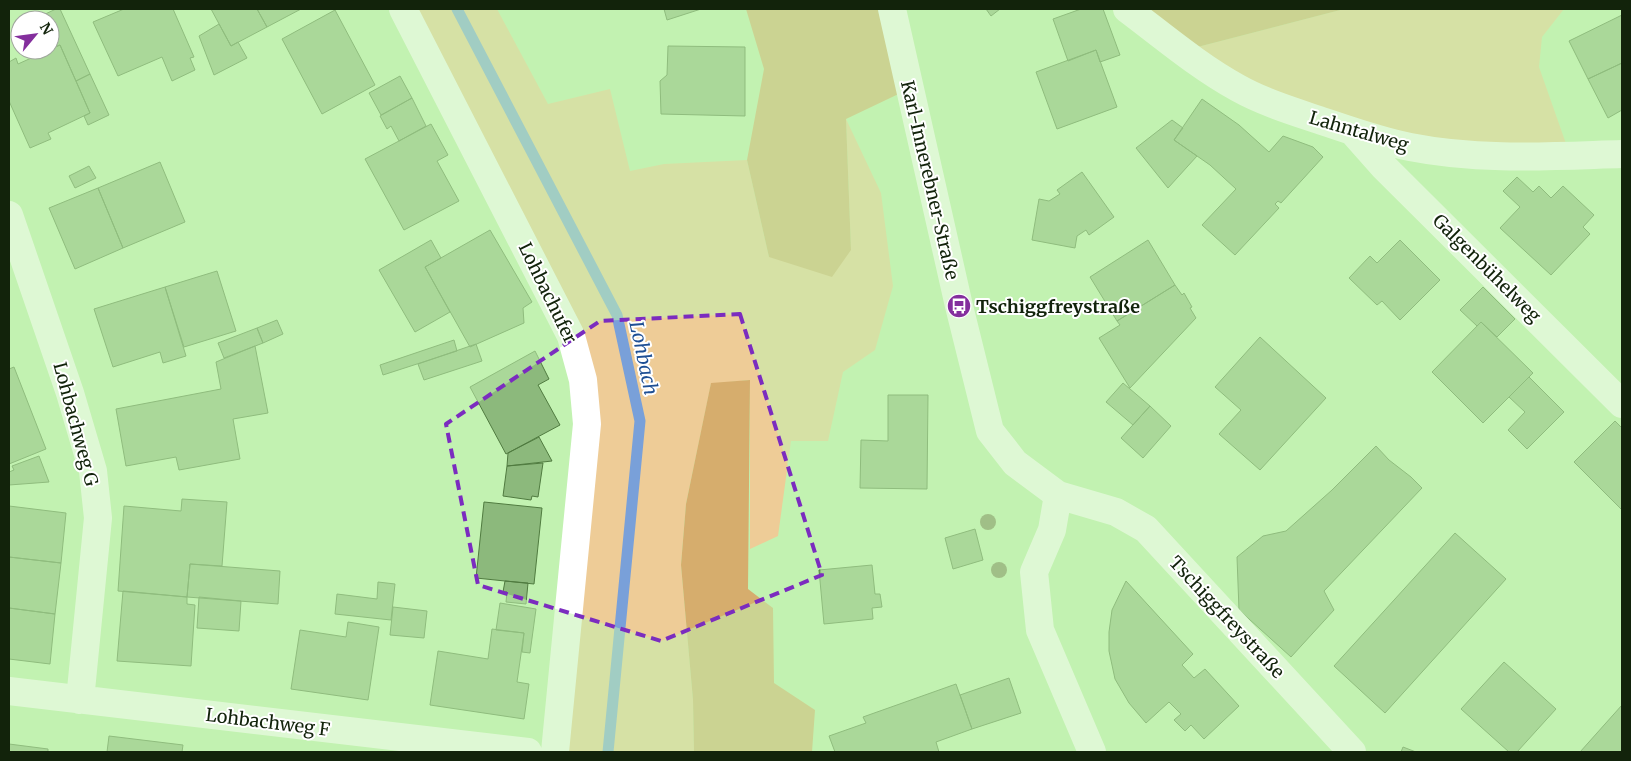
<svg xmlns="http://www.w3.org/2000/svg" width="1631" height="761" viewBox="0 0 1631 761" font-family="Merriweather,serif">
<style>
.green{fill:#eecc97}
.forest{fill:#d6ad6d}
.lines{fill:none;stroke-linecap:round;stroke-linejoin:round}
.stream{stroke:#79a0d9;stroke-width:11}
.building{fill:#8cb97c;stroke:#507b40}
.minor{stroke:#fff;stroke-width:28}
.tertiary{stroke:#fff;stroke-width:28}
.tree{fill:#768254}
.marked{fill:none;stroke:#7b2cbf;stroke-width:4;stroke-dasharray:10 6;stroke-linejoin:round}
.labels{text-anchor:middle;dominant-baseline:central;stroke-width:4;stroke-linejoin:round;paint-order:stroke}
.street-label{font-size:18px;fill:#12230b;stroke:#fff}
.poi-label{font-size:18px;font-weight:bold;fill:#12230b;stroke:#fff;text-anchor:start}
.water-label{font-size:19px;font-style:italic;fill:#1e4f94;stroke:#fff}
</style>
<rect width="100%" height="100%" fill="#c2f2b1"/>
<path class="green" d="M 403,9 L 497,9 L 548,104 L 610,89 L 630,171 L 664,164 L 747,160 L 769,257 L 851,250 L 846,119 L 881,193 L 893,286 L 875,350 L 843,372 L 828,441 L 791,441 L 778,536 L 750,549 L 750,380 L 711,384 L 686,504 L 681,565 L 693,700 L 694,752 L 555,752 L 583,380 Z
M 1344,9 L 1564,9 L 1542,37 L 1539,67 L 1570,155 L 1352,131 L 1182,51 Z"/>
<path class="forest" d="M 746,9 L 892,9 L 909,89 L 846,119 L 851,250 L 832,277 L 769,257 L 747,160 L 764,69 Z
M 1127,9 L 1344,9 L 1182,51 Z
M 750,380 L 748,589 L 773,608 L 774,683 L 815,710 L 812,752 L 694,752 L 693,700 L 681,565 L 686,504 L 711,383 Z"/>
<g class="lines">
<path class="stream" d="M 457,9 L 617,315 L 640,421 L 608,752"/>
</g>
<path class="building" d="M 56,9 L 60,9 L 90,74 L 76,81 L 60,45 L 55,47 L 50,36 L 50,20 L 42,20 L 41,16 Z
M 124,9 L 173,9 L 194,57 L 190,58 L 195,70 L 172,81 L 162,57 L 118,76 L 93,22 Z
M 211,9 L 257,9 L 267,27 L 231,46 Z
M 257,9 L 301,9 L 267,27 Z
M 664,9 L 701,9 L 667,20 Z
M 986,9 L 1000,9 L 991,16 Z
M 1081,9 L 1103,9 L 1120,55 L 1100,62 L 1096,50 L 1068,61 L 1053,19 Z
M 335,10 L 375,85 L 322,114 L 282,39 Z
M 1622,15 L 1622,63 L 1588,79 L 1569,41 Z
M 219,24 L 231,46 L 238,42 L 247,58 L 214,75 L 199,36 Z
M 60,45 L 90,113 L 48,133 L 51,139 L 30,148 L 9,101 L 9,62 L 16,58 L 18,64 Z
M 668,46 L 745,47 L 745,116 L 661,114 L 660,81 L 667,75 Z
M 1096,50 L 1117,107 L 1057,129 L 1036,72 Z
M 1622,63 L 1622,110 L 1608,118 L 1588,79 Z
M 90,74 L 109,115 L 88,125 L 84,116 L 90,113 L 76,81 Z
M 400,76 L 412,98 L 381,115 L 369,93 Z
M 412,98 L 426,126 L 399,141 L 391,126 L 387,129 L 380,116 Z
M 1202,99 L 1239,125 L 1269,152 L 1283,136 L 1313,147 L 1323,157 L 1281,203 L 1278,201 L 1275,204 L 1279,208 L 1235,255 L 1202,225 L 1236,189 L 1210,165 L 1174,140 Z
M 1172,120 L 1183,128 L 1174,140 L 1197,156 L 1168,188 L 1136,148 Z
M 431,124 L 448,155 L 437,161 L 459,201 L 404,230 L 365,159 Z
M 160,162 L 185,222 L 123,248 L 98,188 Z
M 89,166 L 96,178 L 75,188 L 69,176 Z
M 1082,172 L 1114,217 L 1089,235 L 1086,230 L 1077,236 L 1075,248 L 1032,240 L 1039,199 L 1049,201 L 1060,194 L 1057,190 Z
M 1517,177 L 1533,192 L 1539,186 L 1551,198 L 1563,186 L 1594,215 L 1583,227 L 1590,234 L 1551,275 L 1500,228 L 1520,207 L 1503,191 Z
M 98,188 L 123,248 L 75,269 L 49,208 Z
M 490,230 L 532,302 L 523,308 L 524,323 L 470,347 L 425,267 Z
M 431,240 L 441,258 L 425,267 L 450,312 L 415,332 L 379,270 Z
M 1148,240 L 1175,285 L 1117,321 L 1090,277 Z
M 1400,240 L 1440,280 L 1400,320 L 1382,301 L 1377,305 L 1349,278 L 1370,256 L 1377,263 Z
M 217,271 L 236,331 L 184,347 L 165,287 Z
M 1175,285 L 1182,295 L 1184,293 L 1192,307 L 1190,308 L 1196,318 L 1130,388 L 1099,338 L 1120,325 L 1117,321 Z
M 165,287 L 186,356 L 163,363 L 160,352 L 113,367 L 94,309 Z
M 1483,287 L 1515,319 L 1497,337 L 1481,322 L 1477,326 L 1460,310 Z
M 277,320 L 283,334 L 263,343 L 257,328 Z
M 1481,322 L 1533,373 L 1483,423 L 1432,372 Z
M 257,328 L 263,343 L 224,358 L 218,343 Z
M 1260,337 L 1326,398 L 1260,470 L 1219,434 L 1241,410 L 1215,387 Z
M 454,340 L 457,351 L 383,375 L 380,365 Z
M 476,344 L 482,361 L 424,380 L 418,364 Z
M 255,346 L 268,413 L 233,419 L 240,459 L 179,470 L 176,457 L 126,466 L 116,409 L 221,389 L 216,362 Z
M 535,351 L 549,379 L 538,385 L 560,425 L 506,454 L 470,387 Z
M 14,367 L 46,449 L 9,464 L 9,369 Z
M 1529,377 L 1564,412 L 1527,449 L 1508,430 L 1525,412 L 1509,397 Z
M 1123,383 L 1150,406 L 1133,425 L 1106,402 Z
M 888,395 L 928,395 L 927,489 L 860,488 L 861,440 L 888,441 Z
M 1150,406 L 1171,426 L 1143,458 L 1121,438 Z
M 1615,421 L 1622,428 L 1622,510 L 1574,462 Z
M 539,437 L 552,461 L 507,466 L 508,453 Z
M 1376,446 L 1389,460 L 1411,477 L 1422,488 L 1324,591 L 1334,610 L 1291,657 L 1239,610 L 1237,557 L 1263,536 L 1286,531 L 1332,490 Z
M 39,456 L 49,482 L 9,485 L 9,472 L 14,470 L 12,466 Z
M 543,463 L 538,497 L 532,496 L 531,500 L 503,496 L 507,466 Z
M 182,499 L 227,502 L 222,566 L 190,564 L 187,597 L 118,591 L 124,506 L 181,511 Z
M 484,502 L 542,508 L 534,584 L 476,578 Z
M 9,506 L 66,513 L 61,563 L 9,557 Z
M 975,529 L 983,560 L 953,569 L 945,538 Z
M 1455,533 L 1506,579 L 1385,713 L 1334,666 Z
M 9,557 L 61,563 L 55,614 L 9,608 Z
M 190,564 L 280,571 L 278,604 L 187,597 Z
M 872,565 L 875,594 L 880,594 L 882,607 L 872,608 L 873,619 L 824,624 L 819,570 Z
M 505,581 L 528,583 L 526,604 L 506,602 L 507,592 L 503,592 Z
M 1126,581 L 1193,654 L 1182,665 L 1194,678 L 1205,669 L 1239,706 L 1204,739 L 1191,725 L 1185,731 L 1174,720 L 1181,714 L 1169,702 L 1146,723 L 1129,703 L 1115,679 L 1109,651 L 1109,632 L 1112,610 Z
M 378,582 L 395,584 L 391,620 L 335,614 L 337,594 L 377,599 Z
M 123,591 L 187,597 L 187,604 L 195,605 L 191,666 L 117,661 Z
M 199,597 L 241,601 L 239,631 L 197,628 Z
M 500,603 L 536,609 L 530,653 L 522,652 L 524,633 L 496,630 Z
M 393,607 L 427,611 L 424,638 L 390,635 Z
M 9,608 L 55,614 L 50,664 L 9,659 Z
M 348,622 L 379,627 L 368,700 L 291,689 L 300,630 L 346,637 Z
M 492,629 L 524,633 L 517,682 L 529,684 L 524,719 L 430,705 L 438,651 L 488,659 Z
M 1504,662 L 1556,709 L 1517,752 L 1509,752 L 1461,709 Z
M 1009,678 L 1021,713 L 972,729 L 960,695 Z
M 956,684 L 972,729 L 936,742 L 939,752 L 835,752 L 829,736 L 866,723 L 863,717 Z
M 1622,705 L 1622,752 L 1580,752 Z
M 109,736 L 183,745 L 182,752 L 107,752 Z
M 9,744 L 48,749 L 48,752 L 9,752 Z
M 1403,747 L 1416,752 L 1401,752 Z"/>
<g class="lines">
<path class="minor" d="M 403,9 L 571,336 L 583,380 L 587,424 L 555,752
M 1127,9 C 1163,36 1198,66 1238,88 C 1263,102 1292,111 1319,120 C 1349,130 1379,141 1410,147 C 1480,161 1552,156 1622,154
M 1352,131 L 1383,166 L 1622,404
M 9,215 L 70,393 L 93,471 L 98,518 L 80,700
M 1058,495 L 1052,530 L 1034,572 L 1040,630 L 1092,752
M 9,691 L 528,752"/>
<path class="tertiary" d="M 892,9 L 959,306 L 990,431 L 1015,463 L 1058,495 L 1116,512 L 1146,529 L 1352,752"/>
</g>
<g class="tree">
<circle cx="988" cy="522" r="8"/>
<circle cx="999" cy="570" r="8"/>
</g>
<path d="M0 0H1631V761H0ZM 740,314 L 822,575 L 661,641 L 478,585 L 446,424 L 600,321 Z" fill="#c2f2b1" fill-opacity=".55" fill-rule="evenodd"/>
<path class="marked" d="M 740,314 L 822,575 L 661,641 L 478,585 L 446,424 L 600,321 Z"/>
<defs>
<g id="bus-disc" transform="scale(1.25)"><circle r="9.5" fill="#842f9d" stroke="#fff"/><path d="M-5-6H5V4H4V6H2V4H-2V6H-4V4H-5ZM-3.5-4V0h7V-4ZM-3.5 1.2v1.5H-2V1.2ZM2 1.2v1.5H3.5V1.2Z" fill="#fff"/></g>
</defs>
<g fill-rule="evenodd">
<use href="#bus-disc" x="959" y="306"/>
</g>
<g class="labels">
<g class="street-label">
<text transform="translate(1359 131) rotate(16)">Lahntalweg</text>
<text transform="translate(930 180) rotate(77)">Karl-Innerebner-Straße</text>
<text transform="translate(1487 268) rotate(45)">Galgenbühelweg</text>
<text transform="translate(548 293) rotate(64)">Lohbachufer</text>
<text transform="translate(76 424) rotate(75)">Lohbachweg G</text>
<text transform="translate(1227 617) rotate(47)">Tschiggfreystraße</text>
<text transform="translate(268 722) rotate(7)">Lohbachweg F</text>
</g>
<g class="poi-label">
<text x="976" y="306">Tschiggfreystraße</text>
</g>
<g class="water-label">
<text transform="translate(644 358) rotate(78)">Lohbach</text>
</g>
</g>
<rect width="1631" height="761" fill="none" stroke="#12230b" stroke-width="20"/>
<g transform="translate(35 35) rotate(61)"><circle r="24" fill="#ffffff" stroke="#a0a79d"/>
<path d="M0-4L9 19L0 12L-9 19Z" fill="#842f9d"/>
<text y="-8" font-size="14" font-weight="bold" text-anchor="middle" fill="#12230b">N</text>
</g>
</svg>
